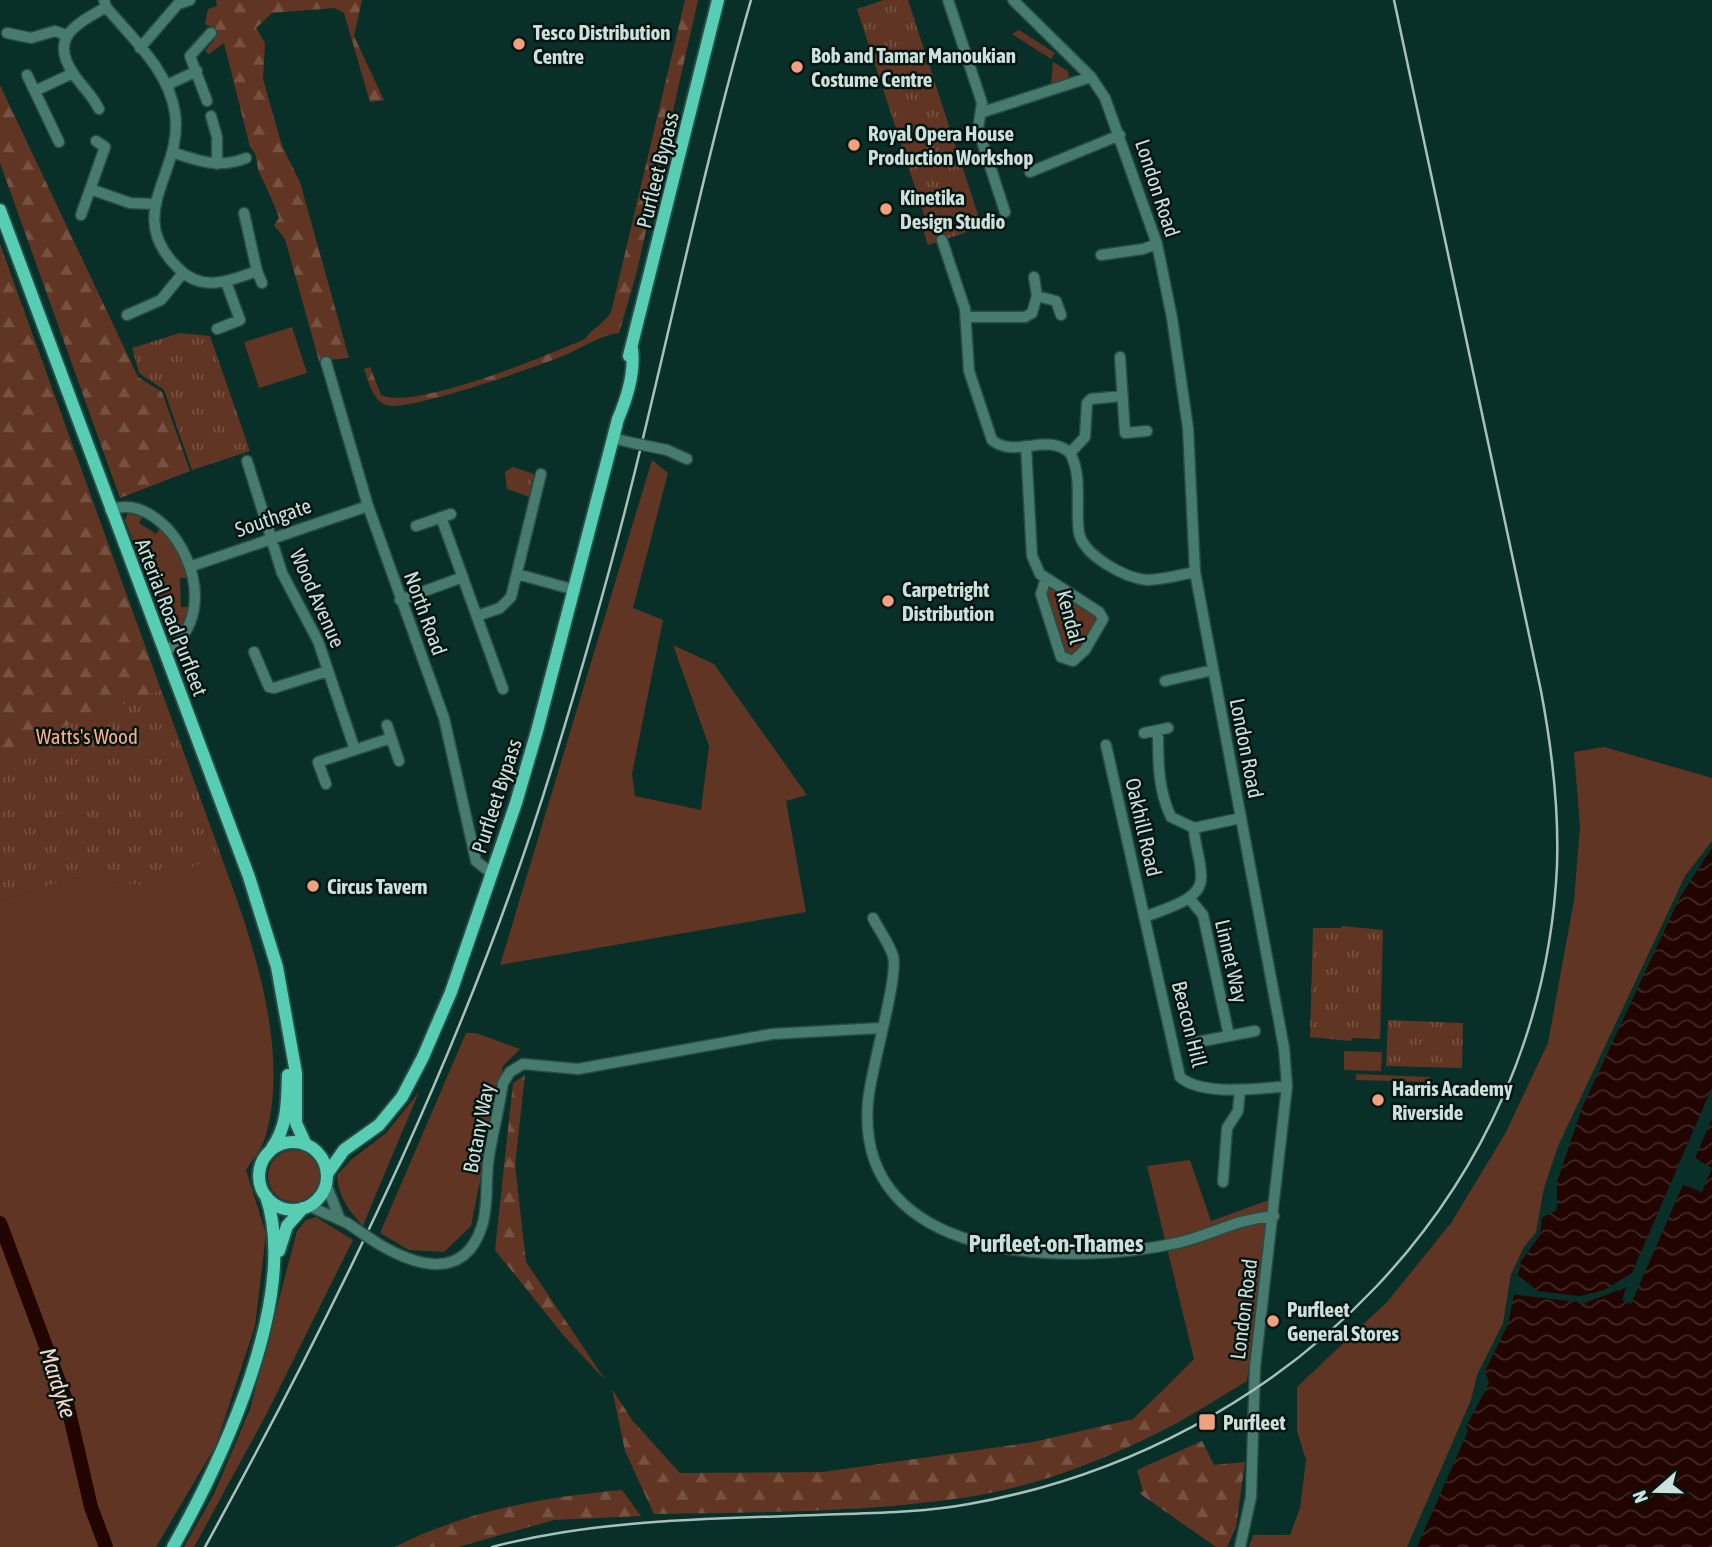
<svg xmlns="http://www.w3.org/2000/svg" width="1712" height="1547" viewBox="0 0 1712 1547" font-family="'Asap Condensed',sans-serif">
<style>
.grass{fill:#613523}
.forest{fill:url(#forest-firs)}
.park{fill:url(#park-tufts)}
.water{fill:url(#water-waves)}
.pier{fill:#083028}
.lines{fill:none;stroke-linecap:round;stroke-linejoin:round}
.river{stroke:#220400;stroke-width:14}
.minor-casing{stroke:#274c45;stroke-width:13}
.major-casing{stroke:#274c45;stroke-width:16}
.minor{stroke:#477b6e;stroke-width:10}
.major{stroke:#57cdb3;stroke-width:12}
.rail{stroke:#a8c0ba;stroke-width:2.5}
.minor-bridge-casing{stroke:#274c45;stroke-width:13;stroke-linecap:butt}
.minor-bridge{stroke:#477b6e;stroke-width:10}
.poi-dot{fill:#f2a07f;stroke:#061511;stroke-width:2.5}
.labels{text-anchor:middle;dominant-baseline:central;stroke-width:5;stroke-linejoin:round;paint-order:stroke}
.poi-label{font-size:21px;font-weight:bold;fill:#cce1db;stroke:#061511;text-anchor:start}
.street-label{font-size:21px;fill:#cce1db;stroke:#061511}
.park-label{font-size:21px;fill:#fbac8c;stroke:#061511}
.water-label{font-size:23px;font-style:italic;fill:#f8d7c9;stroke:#061511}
.quarter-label{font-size:24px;font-weight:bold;fill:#cce1db;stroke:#061511}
</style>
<defs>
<pattern id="forest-firs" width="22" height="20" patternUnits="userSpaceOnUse" patternTransform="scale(1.75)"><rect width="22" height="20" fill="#613523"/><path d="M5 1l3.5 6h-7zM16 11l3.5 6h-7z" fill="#765242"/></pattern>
<pattern id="park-tufts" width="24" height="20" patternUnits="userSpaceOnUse" patternTransform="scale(1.75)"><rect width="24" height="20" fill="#613523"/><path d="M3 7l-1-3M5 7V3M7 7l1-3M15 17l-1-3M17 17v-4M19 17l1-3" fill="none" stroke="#765242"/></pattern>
<pattern id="water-waves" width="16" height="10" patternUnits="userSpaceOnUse" patternTransform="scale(1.75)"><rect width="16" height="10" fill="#220400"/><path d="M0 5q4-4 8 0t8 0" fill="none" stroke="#412825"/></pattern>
</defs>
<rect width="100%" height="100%" fill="#083028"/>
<path class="grass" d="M 1019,30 L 1055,53 L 1051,59 L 1012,34 Z
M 1053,62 L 1068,71 L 1069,77 L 1051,85 Z
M 292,327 L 307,373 L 259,388 L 244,342 Z
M 652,460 L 668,473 L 633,608 L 663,620 L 632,774 L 635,796 L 701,810 L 709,746 L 673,645 L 714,664 L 807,795 L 786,801 L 806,912 L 500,965 Z
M 128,513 L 142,517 L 139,523 L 156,534 L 161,526 L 173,537 L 191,578 L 180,578 L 181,607 L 189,607 L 180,632 L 174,637 L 169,636 L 125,520 Z
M 1050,585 L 1096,615 L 1098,620 L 1073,658 L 1066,656 L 1045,590 Z
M 1604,747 L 1712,778 L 1712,841 L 1685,876 L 1558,1146 L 1544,1188 L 1536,1232 L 1524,1247 L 1511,1274 L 1503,1323 L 1477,1375 L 1471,1400 L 1407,1547 L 1249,1547 L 1253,1535 L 1290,1535 L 1300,1508 L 1306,1460 L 1297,1431 L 1297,1387 L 1387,1302 L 1451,1223 L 1505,1134 L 1548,1043 L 1574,900 L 1580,827 L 1574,752 Z
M 221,856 C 252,938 291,1051 265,1138 C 262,1149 252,1160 246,1170 L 266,1234 L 255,1326 L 216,1445 L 156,1547 L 0,1547 L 0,901 L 73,878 L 143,885 Z
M 466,1033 L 476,1033 L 520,1049 L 503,1066 L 471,1226 L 444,1252 L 409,1250 L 380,1233 Z
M 1344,1051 L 1382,1052 L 1381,1071 L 1344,1070 Z
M 1356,1074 L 1430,1077 L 1430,1082 L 1356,1080 Z
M 419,1092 L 371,1206 L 363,1226 C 349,1211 338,1196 337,1175 L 352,1159 L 386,1133 Z
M268 1176a26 26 0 1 1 52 0a26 26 0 1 1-52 0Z
M 1190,1160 L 1211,1221 L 1269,1200 L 1247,1381 L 1181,1421 L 1163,1390 L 1194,1359 L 1147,1166 Z
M 316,1217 L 353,1240 L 265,1417 L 194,1547 L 184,1547 L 214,1494 L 250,1409 L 297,1231 L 306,1220 Z"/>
<path class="forest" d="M 216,0 L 362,0 L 354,36 L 384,100 L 370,102 L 344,13 L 334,8 L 272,13 L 256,28 L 265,43 L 263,79 L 282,146 L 300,182 L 349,358 L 319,361 L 285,239 L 274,225 L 279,218 C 273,202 267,188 260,174 C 255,164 259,155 250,147 L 224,43 L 209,54 L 205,51 L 214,40 L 211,27 L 205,24 L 208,9 L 217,6 Z
M 685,0 L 698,0 L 636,275 L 619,333 C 598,336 584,347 565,355 C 540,366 405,413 386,405 C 372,399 369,382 364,369 L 370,367 L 381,395 C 414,411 548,355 585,339 C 592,328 604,324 611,312 Z
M 0,85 L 138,377 L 162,392 L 190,471 L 120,498 L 0,163 Z
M 0,244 L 221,856 L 143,885 L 73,878 L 0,753 Z
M 525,1075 L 515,1165 L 526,1262 L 606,1381 L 564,1336 L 495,1250 L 513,1083 Z
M 612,1389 L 632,1420 L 680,1473 L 823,1472 L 1033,1442 L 1133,1419 L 1163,1390 L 1181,1421 C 1114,1457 1038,1487 962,1498 C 860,1513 756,1512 654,1514 L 625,1451 Z
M 1202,1441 L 1214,1465 L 1245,1462 L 1236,1527 L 1227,1547 L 1216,1547 L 1139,1493 L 1143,1491 L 1137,1470 Z
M 622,1490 L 641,1516 L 554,1520 L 458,1547 L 395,1547 C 465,1511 544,1497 622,1490 Z"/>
<path class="park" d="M 884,0 L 908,0 L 982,227 L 928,245 L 924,233 L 926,221 L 857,9 Z
M 180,333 L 210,336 L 250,451 L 192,470 L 164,390 L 139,373 L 132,348 Z
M 513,467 L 534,474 L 529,497 L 507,489 L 505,472 Z
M 161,690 L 221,856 L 143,885 L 73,878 L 0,901 L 0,751 Z
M 1342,926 L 1383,930 L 1380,1039 L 1352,1038 L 1351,1041 L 1310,1037 L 1313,928 L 1341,928 Z
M 1388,1020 L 1463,1023 L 1462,1068 L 1386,1066 Z"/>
<path class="water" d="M 1712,848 L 1712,1547 L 1417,1547 L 1468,1431 L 1466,1427 L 1489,1383 L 1485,1371 L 1508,1324 L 1521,1261 L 1540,1235 L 1542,1218 L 1557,1210 L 1557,1182 L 1582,1108 L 1680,897 Z"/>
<path class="pier" d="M 1712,1087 L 1712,1119 L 1695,1158 L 1712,1168 L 1702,1192 L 1683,1185 L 1631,1304 L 1622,1300 L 1626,1287 L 1585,1303 L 1510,1294 L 1515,1273 L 1538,1291 L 1580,1296 L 1604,1290 L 1632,1273 Z"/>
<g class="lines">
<path class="river" d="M 0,1223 L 67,1403 L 91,1507 L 106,1547"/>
<g class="minor-casing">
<path id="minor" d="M 104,0 L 106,7 C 133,39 169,71 175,113 C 184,173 122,213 178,268 C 202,293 229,281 257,271 L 244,213
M 948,0 L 982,103 L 978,129 L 1005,212
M 1013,0 L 1091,77 L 1105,98 L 1157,244 L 1172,318 L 1188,428 L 1195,572 L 1284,1048 L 1287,1086 L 1255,1367 L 1251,1497 L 1240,1547
M 7,33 L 31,38 L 55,31 L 66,35
M 140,48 L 178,4 L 190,0
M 27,75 L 59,142
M 167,85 L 197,71
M 35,91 L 73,73
M 207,101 L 190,56 L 211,33
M 99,109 C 92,94 81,86 73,73 C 48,36 79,23 106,7
M 983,112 L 1091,77
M 211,116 L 217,137 L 217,164
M 172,152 C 198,161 220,169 246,158
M 1030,172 L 1120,135
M 90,189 L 130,203 L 154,204
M 81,215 L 105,147 L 96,141
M 942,240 L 965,309 L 969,371 L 992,440 C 1014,459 1048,432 1070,453 C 1083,476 1075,507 1079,533 C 1084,556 1125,578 1147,580 C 1163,580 1180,575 1195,572
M 1101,255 L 1143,249 L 1157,244
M 257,271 L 262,283
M 1037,296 L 1056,301 L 1061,315
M 127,315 L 161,300 L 183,273
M 966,317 L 1025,317 L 1032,313 L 1037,296 L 1034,277
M 217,329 L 240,320 L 226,282
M 1120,357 L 1125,433 L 1147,431
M 326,362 L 368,506 L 444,718 L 476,861 L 491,873
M 613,438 L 633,443
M 1026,446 L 1032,556 L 1040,574 L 1099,612 L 1103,619 L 1085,650 L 1073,661 L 1061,657 L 1041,594 L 1046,578
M 667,450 L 687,459
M 1070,453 L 1085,437 L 1087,403 L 1091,399 L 1122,396
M 247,461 L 282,573 L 318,641 L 355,750
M 110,510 C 169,487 235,610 164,652
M 441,517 L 503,689
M 416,526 L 451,514
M 192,566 L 368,506
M 517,574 L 575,590
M 400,600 L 463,577
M 477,616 L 500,608 L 511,597 L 541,474
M 254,652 L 269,687 L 274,688 L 328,671
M 1165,681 L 1213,670
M 387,725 L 399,761
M 1158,731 C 1158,761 1158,790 1171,817 L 1194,828
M 1144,733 L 1168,728
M 1106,745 L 1180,1077 C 1201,1096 1260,1089 1287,1086
M 326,784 L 318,762 L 391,738
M 1189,898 L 1203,915 L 1229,1036
M 1145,917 C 1163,909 1201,901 1201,878 C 1202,861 1194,845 1194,828 L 1241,818
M 873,918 C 879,930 889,943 893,956 C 899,978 870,1071 868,1102 C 854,1263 1068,1267 1177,1243 C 1212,1235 1235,1219 1274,1216
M 1192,1043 L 1255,1031
M 1223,1182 L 1227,1128 L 1238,1111 L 1240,1090
M 326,1184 L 339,1217
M 309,1206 L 347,1223
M 377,1243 C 415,1266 464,1282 482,1226 C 489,1204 485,1179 489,1156 C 493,1132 499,1108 503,1083 L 510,1072 L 523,1064 L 578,1069 L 772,1034 L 880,1028"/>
</g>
<g class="major-casing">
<path id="major" d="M 0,210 L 249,877 L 277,967 L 296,1073 L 296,1123 L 306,1145
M 629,356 L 718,0
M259 1176a34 34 0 1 1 68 0a34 34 0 1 1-68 0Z
M 272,1148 C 288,1125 287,1102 288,1075
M 327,1174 L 344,1150 L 379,1125 L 402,1097 L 423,1057 L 451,992 L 516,803 L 537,731 L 618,419 C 627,398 635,372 632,349
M 279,1251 L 287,1226 L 303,1208
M 173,1547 C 222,1460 300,1296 266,1196"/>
</g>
<use href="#minor" class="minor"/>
<use href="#major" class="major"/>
<path class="rail" d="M 205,1547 C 343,1296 470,1036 554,761 C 587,653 618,544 644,434 C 679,289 710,143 751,0
M 492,1547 C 598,1519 708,1519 817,1515 C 868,1513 920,1513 969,1504 C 1285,1448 1542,1194 1557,866 C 1559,807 1552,749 1541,691 L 1394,0"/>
<g class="minor-bridge-casing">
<path id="minor-bridge" d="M 633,443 L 667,450
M 347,1223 L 377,1243"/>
</g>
<use href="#minor-bridge" class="minor-bridge"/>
</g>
<g class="poi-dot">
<circle cx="519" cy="44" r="7"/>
<circle cx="797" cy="67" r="7"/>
<circle cx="854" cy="145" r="7"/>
<circle cx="886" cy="209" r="7"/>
<circle cx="888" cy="601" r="7"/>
<circle cx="313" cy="886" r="7"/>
<circle cx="1378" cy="1100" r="7"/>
<circle cx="1273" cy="1321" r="7"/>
<rect x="1198" y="1413" width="18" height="18" rx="3.5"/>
</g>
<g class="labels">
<g class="poi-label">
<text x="533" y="32">Tesco Distribution<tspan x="533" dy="24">Centre</tspan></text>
<text x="811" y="55">Bob and Tamar Manoukian<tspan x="811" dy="24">Costume Centre</tspan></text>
<text x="868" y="133">Royal Opera House<tspan x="868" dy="24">Production Workshop</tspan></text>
<text x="900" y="197">Kinetika<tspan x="900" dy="24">Design Studio</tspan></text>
<text x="902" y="589">Carpetright<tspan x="902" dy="24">Distribution</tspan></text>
<text x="327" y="886">Circus Tavern</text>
<text x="1392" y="1088">Harris Academy<tspan x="1392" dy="24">Riverside</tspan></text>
<text x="1287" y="1309">Purfleet<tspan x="1287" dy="24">General Stores</tspan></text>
<text x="1223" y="1422">Purfleet</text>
</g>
<g class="street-label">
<text transform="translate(657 170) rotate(-76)">Purfleet Bypass</text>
<text transform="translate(1158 188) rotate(72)">London Road</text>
<text transform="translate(273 517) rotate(-19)">Southgate</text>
<text transform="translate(318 598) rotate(66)">Wood Avenue</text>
<text transform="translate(426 613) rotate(70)">North Road</text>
<text transform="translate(172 617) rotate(69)">Arterial Road Purfleet</text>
<text transform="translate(1071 617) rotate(75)">Kendal</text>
<text transform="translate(1247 748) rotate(79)">London Road</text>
<text transform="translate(496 796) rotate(-72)">Purfleet Bypass</text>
<text transform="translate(1144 827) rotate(77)">Oakhill Road</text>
<text transform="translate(1232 961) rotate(77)">Linnet Way</text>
<text transform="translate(1190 1024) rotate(76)">Beacon Hill</text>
<text transform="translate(478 1128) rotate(-79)">Botany Way</text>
<text transform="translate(1243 1309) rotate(-83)">London Road</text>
</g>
<g class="park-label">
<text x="87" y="736">Watts's Wood</text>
</g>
<g class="water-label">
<text transform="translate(58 1383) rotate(72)">Mardyke</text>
</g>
<g class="quarter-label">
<text x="1056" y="1243">Purfleet-on-Thames</text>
</g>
</g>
<g transform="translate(1656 1491) rotate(250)" stroke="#061511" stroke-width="5" paint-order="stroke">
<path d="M0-5L12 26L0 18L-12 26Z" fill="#cce1db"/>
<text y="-10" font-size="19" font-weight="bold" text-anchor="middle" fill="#cce1db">N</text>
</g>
</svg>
